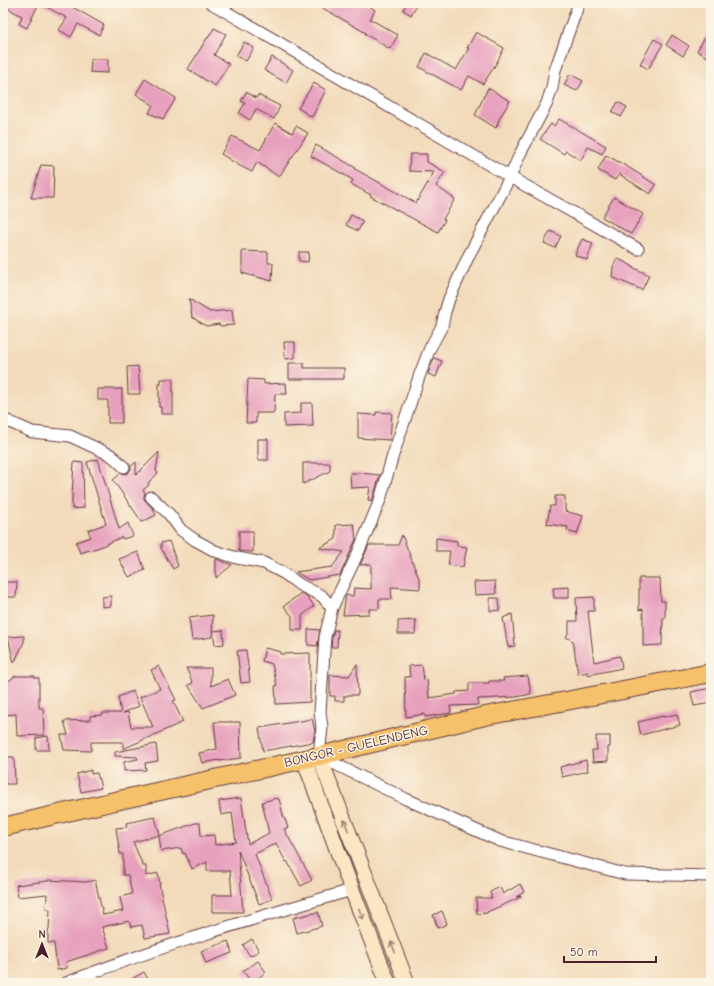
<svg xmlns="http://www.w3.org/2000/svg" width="714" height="986" viewBox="0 0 714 986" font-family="'Comic Neue',sans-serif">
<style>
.building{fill:#e7a0bd}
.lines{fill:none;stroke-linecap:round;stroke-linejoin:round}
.minor-casing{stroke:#633b40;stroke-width:13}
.secondary-casing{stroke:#633b40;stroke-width:17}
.trunk-casing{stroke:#633b40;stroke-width:20}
.minor{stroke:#fff;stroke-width:11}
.secondary{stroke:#fbe6c4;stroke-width:15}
.trunk{stroke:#f5c16b;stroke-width:18}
.oneway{stroke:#a28278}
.labels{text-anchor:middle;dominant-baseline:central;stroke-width:3;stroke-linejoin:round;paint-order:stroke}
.street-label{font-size:13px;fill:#4a1f2b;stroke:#fcf5e5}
</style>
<rect width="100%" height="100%" fill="#fcf5e5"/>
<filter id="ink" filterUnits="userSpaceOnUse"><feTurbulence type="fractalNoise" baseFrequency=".025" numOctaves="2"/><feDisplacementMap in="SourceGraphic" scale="8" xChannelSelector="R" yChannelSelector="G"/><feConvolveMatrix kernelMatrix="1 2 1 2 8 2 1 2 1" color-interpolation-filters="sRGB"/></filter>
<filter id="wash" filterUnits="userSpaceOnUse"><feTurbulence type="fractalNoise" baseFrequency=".012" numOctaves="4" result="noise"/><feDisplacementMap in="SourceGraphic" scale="16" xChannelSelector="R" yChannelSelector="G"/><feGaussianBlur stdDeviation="0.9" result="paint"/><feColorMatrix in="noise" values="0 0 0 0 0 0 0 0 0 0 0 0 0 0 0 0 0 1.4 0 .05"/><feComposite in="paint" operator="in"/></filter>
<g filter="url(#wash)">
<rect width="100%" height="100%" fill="#f2daba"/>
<g id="blocks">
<path class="building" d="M 3,3 L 39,3 L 27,28 L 19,24 L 22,16 L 3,6 Z
M 39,3 L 65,3 L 104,25 L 99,35 L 78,24 L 71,37 L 59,30 L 67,18 Z
M 314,3 L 364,3 L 375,10 L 370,19 L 398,35 L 390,49 L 365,34 L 366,33 Z
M 407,3 L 418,3 L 411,15 L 403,10 Z
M 711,27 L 711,59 L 697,51 Z
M 214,28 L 226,34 L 214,55 L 229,64 L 215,86 L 188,69 L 207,38 L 208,38 Z
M 476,32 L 504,48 L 496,64 L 483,84 L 469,76 L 461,90 L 419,67 L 426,53 L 456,70 L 469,48 L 467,48 Z
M 672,35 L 689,46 L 683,56 L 666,45 Z
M 654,39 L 663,44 L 648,69 L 640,64 Z
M 244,42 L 254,48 L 246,61 L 236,56 Z
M 272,57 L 293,70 L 286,83 L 264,70 Z
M 91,59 L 108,59 L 108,73 L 90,72 Z
M 570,74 L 583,81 L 577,91 L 564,85 Z
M 145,79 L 176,98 L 163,119 L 149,113 L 153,105 L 136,94 Z
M 314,83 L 326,90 L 312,117 L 298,108 Z
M 488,88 L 510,101 L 500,117 L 496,128 L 475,115 Z
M 246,92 L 256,98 L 258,95 L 280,106 L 274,119 L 256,109 L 250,120 L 239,113 L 245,103 L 241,101 Z
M 618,102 L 627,107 L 621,117 L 612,112 Z
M 559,119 L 606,146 L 602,154 L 588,147 L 581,160 L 566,151 L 564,154 L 540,139 L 551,124 L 554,126 Z
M 275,123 L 292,133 L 296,126 L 308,133 L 279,177 L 257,162 L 252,172 L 240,166 L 221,154 L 232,136 L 260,150 Z
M 316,145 L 356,168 L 355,169 L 416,203 L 434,172 L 409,171 L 410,154 L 427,154 L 427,162 L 445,172 L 436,186 L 455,199 L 443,219 L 445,220 L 438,232 L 370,196 L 371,195 L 351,184 L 353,180 L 311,156 Z
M 606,155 L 628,167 L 656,185 L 650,194 L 619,174 L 615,180 L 598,170 Z
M 41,165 L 54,166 L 53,198 L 31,198 Z
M 614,197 L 643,214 L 631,234 L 602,217 Z
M 351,215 L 363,221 L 358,231 L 346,225 Z
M 550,231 L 561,236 L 555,248 L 544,243 Z
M 582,239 L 593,243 L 587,260 L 575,255 Z
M 242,251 L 268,252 L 268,263 L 273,263 L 272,281 L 242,273 Z
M 299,252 L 309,252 L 308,262 L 299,261 Z
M 617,258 L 632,266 L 632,267 L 649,275 L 642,290 L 612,277 L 613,267 Z
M 189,299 L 210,312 L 232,310 L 234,325 L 220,326 L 219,324 L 206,326 L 192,317 Z
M 284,342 L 295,342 L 295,358 L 285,359 Z
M 434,358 L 442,361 L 436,377 L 428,374 Z
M 289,363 L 304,363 L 304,368 L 344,368 L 344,379 L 289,379 Z
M 138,366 L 140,394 L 128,394 L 127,367 Z
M 161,379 L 173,379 L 173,414 L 161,414 L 161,407 L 159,407 L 159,384 L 161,384 Z
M 248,379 L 264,380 L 264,384 L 286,383 L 287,394 L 275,394 L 274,413 L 256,413 L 256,423 L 246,423 Z
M 98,389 L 122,389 L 122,423 L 108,423 L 108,400 L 98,400 Z
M 301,403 L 312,403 L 313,426 L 284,427 L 284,414 L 301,413 Z
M 376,412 L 392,413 L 390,440 L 358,438 L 358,414 L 376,415 Z
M 258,439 L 268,439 L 268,460 L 258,460 Z
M 159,452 L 156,471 L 158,473 L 148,483 L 149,485 L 143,490 L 145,493 L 144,496 L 144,499 L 153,509 L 156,515 L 142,522 L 113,480 L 121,473 L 126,474 L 129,472 L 131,469 L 131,466 L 136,462 L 136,475 Z
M 98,459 L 119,529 L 128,523 L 133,536 L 123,539 L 122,537 L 100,547 L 80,553 L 76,542 L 91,537 L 88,530 L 106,524 L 87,462 Z
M 74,462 L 83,463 L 84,508 L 72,509 L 72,497 Z
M 303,463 L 330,463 L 330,471 L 303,484 Z
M 350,473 L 360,473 L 380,475 L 372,501 L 368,500 L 370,487 L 351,488 Z
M 555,496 L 565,496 L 565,511 L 583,516 L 577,534 L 567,531 L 568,527 L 547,524 L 550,506 L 555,506 Z
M 354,524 L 356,539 L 340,575 L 309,580 L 296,572 L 332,567 L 344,552 L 319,548 L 336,539 L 336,525 Z
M 239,531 L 253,531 L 253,552 L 239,551 Z
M 402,535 L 420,581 L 420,589 L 391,587 L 392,599 L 379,599 L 379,609 L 369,609 L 369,614 L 343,615 L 346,595 L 353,596 L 354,588 L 371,589 L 371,564 L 360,565 L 369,545 L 398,545 Z
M 436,538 L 457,541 L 457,546 L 467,547 L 463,567 L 448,565 L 450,551 L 436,551 Z
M 169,541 L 178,566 L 173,569 L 161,548 L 161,543 Z
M 138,552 L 145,570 L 129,577 L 119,559 Z
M 216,559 L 232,565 L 216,578 Z
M 639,578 L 660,578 L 661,601 L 665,601 L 665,618 L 663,618 L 662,645 L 643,646 L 643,609 L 639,610 Z
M 495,581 L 496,594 L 475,595 L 474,582 Z
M 5,582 L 17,582 L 16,597 L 4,597 Z
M 569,587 L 569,598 L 554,598 L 553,588 Z
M 301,593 L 307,596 L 314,606 L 302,616 L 302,630 L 292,630 L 292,616 L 284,606 Z
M 111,596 L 111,606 L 102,607 L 102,597 Z
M 594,597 L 594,611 L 588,611 L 594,662 L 620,656 L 622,668 L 588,675 L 588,672 L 578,674 L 573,641 L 566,637 L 569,631 L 569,621 L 577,621 L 576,598 Z
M 490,598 L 499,598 L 500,610 L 490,611 Z
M 512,614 L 515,646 L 508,647 L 503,618 Z
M 213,615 L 212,637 L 192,640 L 189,618 Z
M 416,620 L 415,634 L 398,634 L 398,621 Z
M 308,629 L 320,630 L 317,646 L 308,645 Z
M 223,630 L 224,644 L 215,645 L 213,631 Z
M 334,630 L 338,630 L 337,647 L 331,647 L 332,638 Z
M 24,636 L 24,642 L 14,663 L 8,637 Z
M 265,648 L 281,652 L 280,654 L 310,653 L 310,702 L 276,704 L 275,686 L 277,686 L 272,664 L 262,661 Z
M 246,650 L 250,682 L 241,683 L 237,651 Z
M 357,664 L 358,695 L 347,695 L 347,696 L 344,696 L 344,701 L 335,701 L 335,696 L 330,696 L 330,675 L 349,676 Z
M 422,665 L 424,680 L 427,679 L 429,698 L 456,694 L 456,692 L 469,691 L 469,683 L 489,683 L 489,681 L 504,681 L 503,678 L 528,676 L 531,694 L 516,697 L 478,699 L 478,705 L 450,706 L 451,713 L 425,717 L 425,714 L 406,717 L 405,677 L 410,677 L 409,666 Z
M 159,666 L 176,700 L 173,701 L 183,722 L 123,749 L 123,742 L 91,742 L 91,751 L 64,750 L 61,735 L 68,735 L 64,721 L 90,720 L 90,716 L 103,715 L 103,713 L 121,713 L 118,697 L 133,691 L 139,706 L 123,713 L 128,712 L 131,727 L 153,727 L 140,697 L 160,689 L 151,670 Z
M 186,668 L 211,668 L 211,686 L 228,679 L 235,695 L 203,708 L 188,685 L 193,683 Z
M 15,676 L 35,676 L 35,678 L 39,678 L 39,708 L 43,708 L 44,735 L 17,736 L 16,714 L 3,715 L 3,699 L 5,699 L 6,683 Z
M 711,688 L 711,703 L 694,706 L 691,692 Z
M 677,714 L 680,725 L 641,735 L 638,722 L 663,716 L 663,717 Z
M 312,719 L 315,731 L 313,742 L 263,751 L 259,728 Z
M 214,722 L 240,722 L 241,758 L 219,761 L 219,760 L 202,763 L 199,753 L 217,749 Z
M 48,736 L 49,750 L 36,750 L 36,738 Z
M 596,736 L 610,736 L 610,747 L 608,747 L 608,761 L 593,762 L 592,750 L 597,750 Z
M 156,744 L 158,761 L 145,763 L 146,770 L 124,771 L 124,762 L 138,759 L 137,757 L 115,756 L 115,752 Z
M 5,757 L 14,757 L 15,784 L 5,784 Z
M 586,760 L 588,771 L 562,777 L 560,767 Z
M 91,770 L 91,774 L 97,773 L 101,788 L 81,792 L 77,774 Z
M 241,798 L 248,844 L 269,833 L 262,802 L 277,798 L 278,799 L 279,799 L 284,819 L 285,819 L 288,828 L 284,829 L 312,880 L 301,886 L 287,861 L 286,862 L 276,843 L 255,854 L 272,899 L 259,904 L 238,850 L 243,912 L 212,912 L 212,895 L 232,895 L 230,871 L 207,871 L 207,862 L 192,869 L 185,853 L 183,854 L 181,848 L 161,851 L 159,836 L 195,823 L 200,823 L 201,836 L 214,835 L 215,845 L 236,842 L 232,813 L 221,815 L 219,801 Z
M 155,817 L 160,835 L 133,842 L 143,866 L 146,866 L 146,876 L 158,873 L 160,884 L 159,884 L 170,934 L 145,938 L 142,925 L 131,927 L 129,921 L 102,927 L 109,948 L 66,962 L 67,968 L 57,970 L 54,943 L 48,943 L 48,930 L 49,930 L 50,909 L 46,909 L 47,894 L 18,897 L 16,885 L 48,881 L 48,880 L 86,882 L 95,880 L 103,915 L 123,911 L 120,897 L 132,894 L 128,875 L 123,875 L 123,854 L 120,854 L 116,828 L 127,827 L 126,823 Z
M 520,884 L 524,892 L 516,897 L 521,896 L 521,897 L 487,912 L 487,913 L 477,914 L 476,898 L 492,898 L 490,892 L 500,887 L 503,894 Z
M 442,911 L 447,924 L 438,928 L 433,915 Z
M 318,912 L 322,926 L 297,933 L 293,918 Z
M 252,939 L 259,951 L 250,956 L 243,945 Z
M 228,941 L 232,953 L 206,963 L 201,951 Z
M 258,961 L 266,972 L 252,983 L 243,971 Z
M 144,972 L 150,983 L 124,983 Z"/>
</g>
</g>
<g filter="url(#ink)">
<use href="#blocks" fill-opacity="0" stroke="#633b40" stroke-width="1"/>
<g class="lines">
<g class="minor-casing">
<path id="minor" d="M 211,3 L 510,177 L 638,249
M 579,3 L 555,70 L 552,88 L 547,103 L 520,154 L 510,177 L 469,255 L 449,299 L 445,312 L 442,326 L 430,348 L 420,374 L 393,455 L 380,500 L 358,553 L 332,608 L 325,637 L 320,712 L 322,727 L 319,756 L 406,799 L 500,841 L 625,874 L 711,876
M 3,419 L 32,432 L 70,436 L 111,455 L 124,467
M 151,497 L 169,514 L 181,530 L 195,540 L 215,551 L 237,558 L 264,563 L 285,574 L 300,585 L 322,596 L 332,608
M 66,983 C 159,946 256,918 352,890"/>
</g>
<g class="secondary-casing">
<path id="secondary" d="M 319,756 L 407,983
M 304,759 L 352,890 L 388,983"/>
</g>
<g class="trunk-casing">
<path id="trunk" d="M 3,827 L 115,801 L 319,756 L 485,716 L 566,701 L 711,673"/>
</g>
<use href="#minor" class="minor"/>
<use href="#secondary" class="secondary"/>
<use href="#trunk" class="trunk"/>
</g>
<defs><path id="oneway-shaft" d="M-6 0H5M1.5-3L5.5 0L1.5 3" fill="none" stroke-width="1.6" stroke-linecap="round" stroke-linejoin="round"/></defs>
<g class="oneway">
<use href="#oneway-shaft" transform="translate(346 825) rotate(-111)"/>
<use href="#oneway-shaft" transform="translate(361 914) rotate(69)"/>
<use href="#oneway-shaft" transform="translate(393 947) rotate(-111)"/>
</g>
</g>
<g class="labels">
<g class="street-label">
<text transform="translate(356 746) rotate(-13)">BONGOR - GUELENDENG</text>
</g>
</g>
<rect width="714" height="986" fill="none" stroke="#fcf5e5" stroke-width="16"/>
<g transform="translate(42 944)" stroke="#fcf5e5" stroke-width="3" paint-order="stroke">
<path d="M0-3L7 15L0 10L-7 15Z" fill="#4a1f2b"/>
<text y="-6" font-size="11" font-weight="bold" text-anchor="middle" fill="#4a1f2b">N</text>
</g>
<path d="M564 956v6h92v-6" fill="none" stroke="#4a1f2b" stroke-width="2"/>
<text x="570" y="956" font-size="12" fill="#4a1f2b" stroke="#fcf5e5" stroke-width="3" paint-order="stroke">50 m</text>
</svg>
